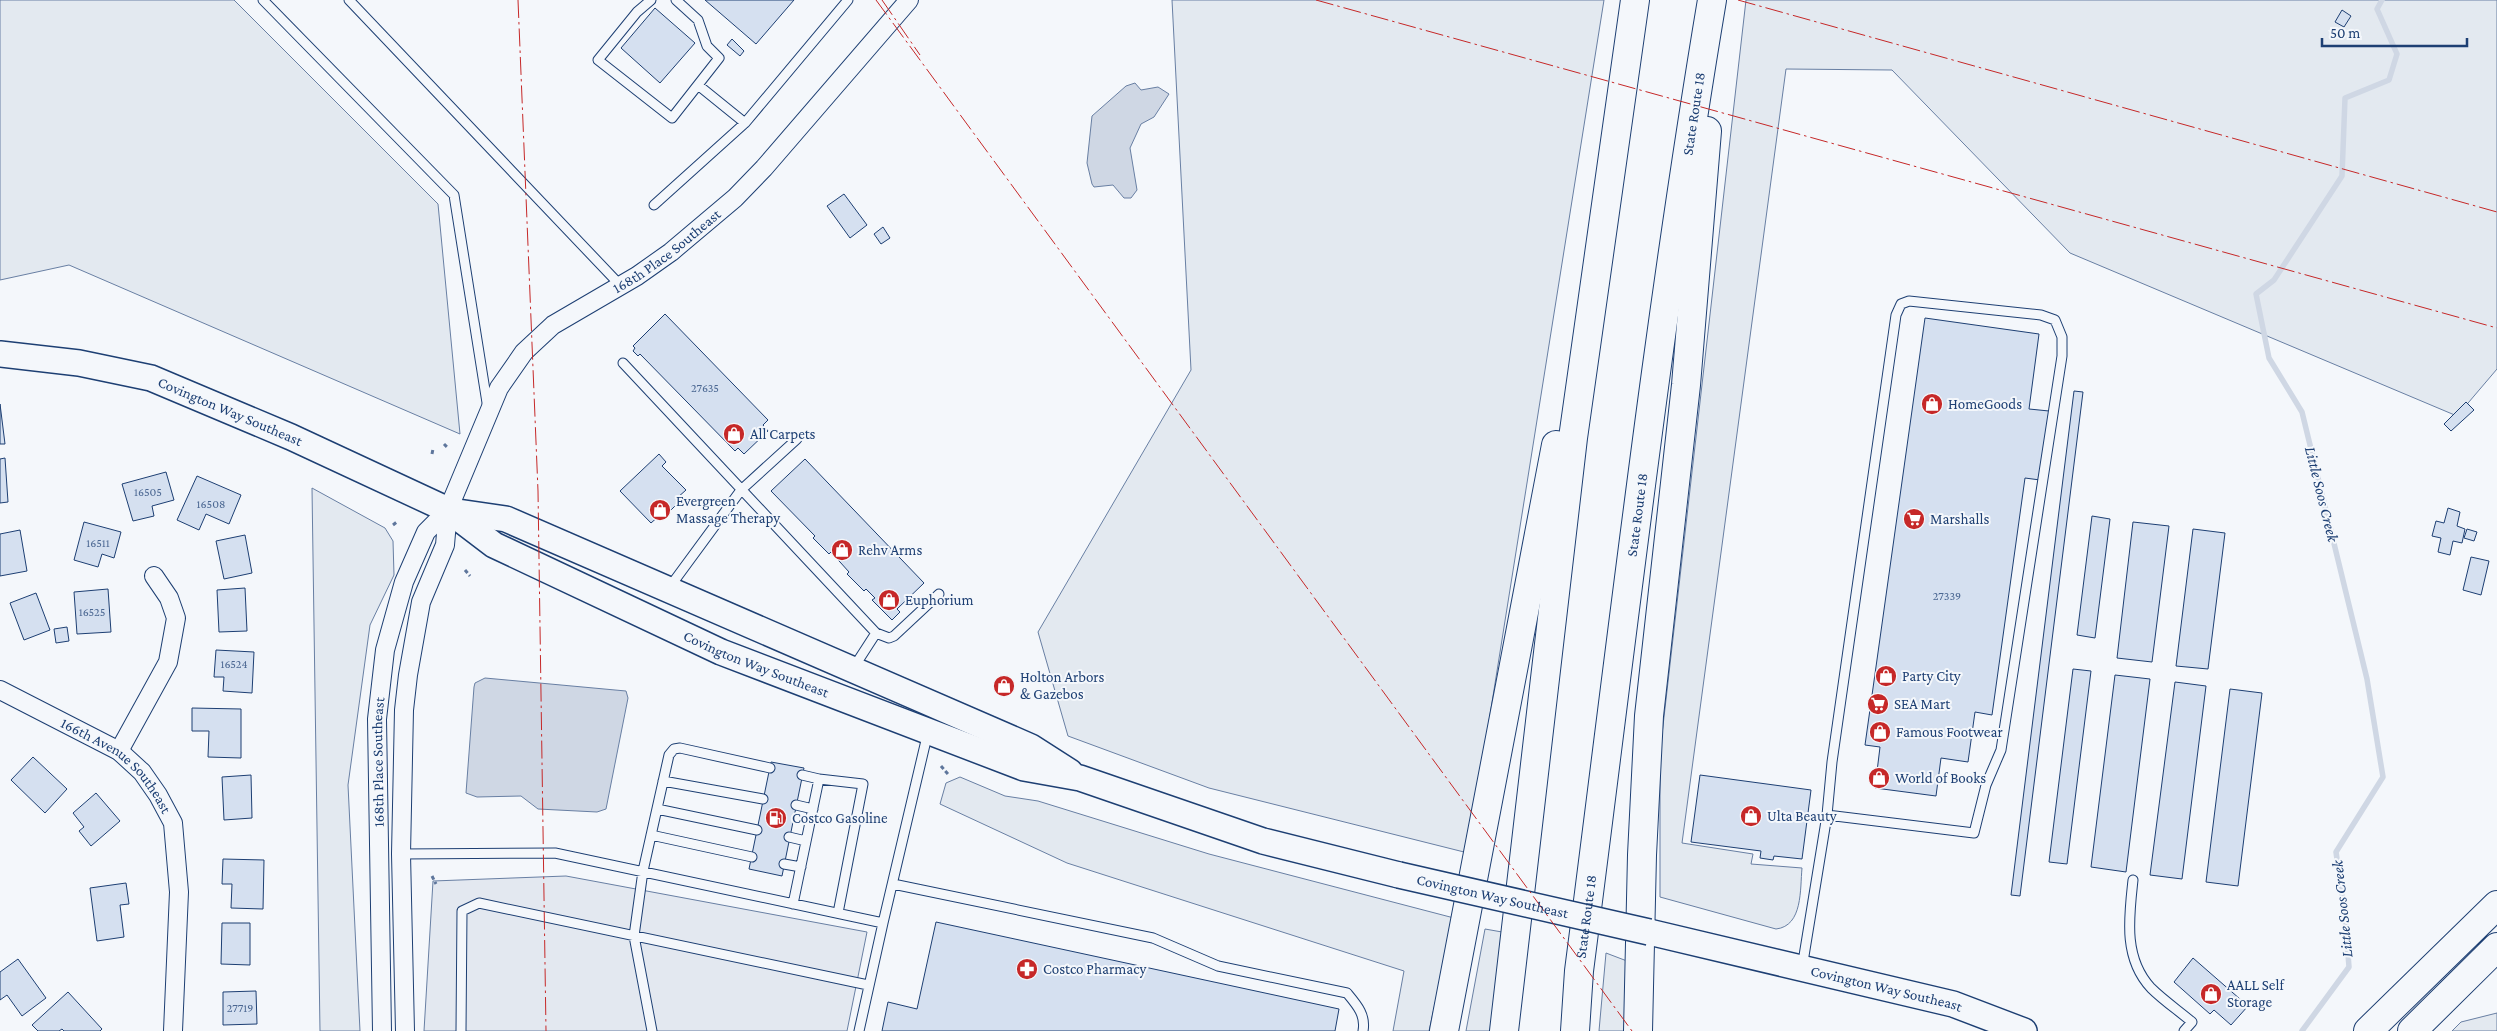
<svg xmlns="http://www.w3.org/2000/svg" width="2497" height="1031" viewBox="0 0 2497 1031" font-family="'Crimson Pro',serif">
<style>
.green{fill:#e3e9f0;stroke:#687fa3}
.parking{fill:#e3e8f0;stroke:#687fa3}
.water{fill:#cfd7e4;stroke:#687fa3}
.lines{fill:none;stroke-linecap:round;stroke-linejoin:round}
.stream{stroke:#cfd7e4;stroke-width:5.5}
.building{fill:#d5e0f0;stroke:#1d3f73}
.lane-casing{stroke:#1d3f73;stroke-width:11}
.street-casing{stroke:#1d3f73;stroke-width:20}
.secondary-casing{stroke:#1d3f73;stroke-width:28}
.primary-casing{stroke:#1d3f73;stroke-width:30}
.highway-casing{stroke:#1d3f73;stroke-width:30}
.path{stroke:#5e769c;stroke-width:3;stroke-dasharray:4 2.5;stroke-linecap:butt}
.lane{stroke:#f4f7fb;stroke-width:9}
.street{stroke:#f4f7fb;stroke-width:18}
.secondary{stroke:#f4f7fb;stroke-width:25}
.primary{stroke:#f4f7fb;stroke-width:28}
.highway{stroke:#f4f7fb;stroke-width:28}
.secondary-bridge-casing{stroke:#1d3f73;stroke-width:28;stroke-linecap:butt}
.secondary-bridge{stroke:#f4f7fb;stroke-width:25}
.power{stroke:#c62828;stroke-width:1;stroke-dasharray:18 4 2.5 4;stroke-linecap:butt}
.labels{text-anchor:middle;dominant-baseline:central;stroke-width:4;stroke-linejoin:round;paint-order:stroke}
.number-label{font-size:12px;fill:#4b6792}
.street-label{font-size:15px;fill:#1d3f73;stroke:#f4f7fb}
.poi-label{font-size:15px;fill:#1d3f73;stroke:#f4f7fb;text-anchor:start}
.water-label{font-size:16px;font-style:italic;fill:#1d3f73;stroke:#f4f7fb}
</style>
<rect width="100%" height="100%" fill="#f4f7fb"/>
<path class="green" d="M 0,0 L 234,0 L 438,204 L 460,434 L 69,265 L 0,280 Z
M 1172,0 L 1604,0 L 1468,853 L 1209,788 L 1068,736 L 1038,632 L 1191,370 Z
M 1746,0 L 2497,0 L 2497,369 L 2457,416 L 2070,253 L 1892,70 L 1786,69 L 1682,843 L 1753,854 L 1751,864 L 1802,868 C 1800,889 1803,926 1776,929 L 1660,897 L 1660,752 Z
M 312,488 L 385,528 L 393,541 L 394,575 L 370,625 L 348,785 L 360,1031 L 320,1031 Z
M 960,777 L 1005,796 L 1038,801 L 1209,854 L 1454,918 L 1429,1031 L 1393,1031 L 1404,971 L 1067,863 L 940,804 L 946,783 Z
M 1485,929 L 1502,932 L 1494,1031 L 1466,1031 Z
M 1606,953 L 1627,961 L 1628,1031 L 1599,1031 Z
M 2497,1013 L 2497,1031 L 2452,1031 L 2461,1022 Z"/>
<path class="parking" d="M 566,876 L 867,932 L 847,1031 L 424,1031 L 433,881 Z"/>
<path class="water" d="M 1135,83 L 1141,90 L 1158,87 L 1169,94 L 1154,117 L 1141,124 L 1130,148 L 1137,190 L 1131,198 L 1124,198 L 1113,185 L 1094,187 L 1092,184 L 1087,163 L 1092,116 L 1126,86 Z
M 485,678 L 626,691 L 628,698 L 606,809 L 597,812 L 538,809 L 521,796 L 477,797 L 466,793 L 474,687 L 475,683 Z"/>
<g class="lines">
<path class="stream" d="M 2302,1031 L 2349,967 L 2345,916 L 2336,852 L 2383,777 L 2367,679 L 2302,412 L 2269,358 L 2256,294 L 2274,280 L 2342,176 L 2345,98 L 2389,80 L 2397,54 L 2377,9 L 2382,0"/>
</g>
<path class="building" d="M 705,0 L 794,0 L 756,44 Z
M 655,8 L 695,43 L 660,83 L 621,48 Z
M 2342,10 L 2351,16 L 2344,27 L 2335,22 Z
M 732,39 L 744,51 L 740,56 L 727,45 Z
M 844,194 L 867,225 L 850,238 L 827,206 Z
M 883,227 L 890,238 L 881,244 L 874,234 Z
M 665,314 L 768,420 L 763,425 L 768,431 L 744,454 L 738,448 L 735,451 L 640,354 L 638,356 L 633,351 L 635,348 L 633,346 Z
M 1925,318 L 2039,334 L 2029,409 L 2049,411 L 2040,480 L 2025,478 L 1992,715 L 1975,712 L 1968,762 L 1941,758 L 1936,796 L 1875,788 L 1880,747 L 1865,745 Z
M 2074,391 L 2083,392 L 2020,896 L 2011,895 Z
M 2466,402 L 2474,410 L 2451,431 L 2444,424 Z
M 0,404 L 5,444 L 0,444 Z
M 659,454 L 666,462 L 662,466 L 686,490 L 677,498 L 680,501 L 663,518 L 660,515 L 651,523 L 620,491 Z
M 5,458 L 8,502 L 0,503 L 0,459 Z
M 805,459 L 924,583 L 897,609 L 900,612 L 892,620 L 872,600 L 875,598 L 866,589 L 864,591 L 847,574 L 849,572 L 831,552 L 829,554 L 813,538 L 815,536 L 771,491 Z
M 166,472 L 174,500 L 152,506 L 154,516 L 133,521 L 122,484 Z
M 197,476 L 241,495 L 229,524 L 206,514 L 199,530 L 177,520 Z
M 2448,508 L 2460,512 L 2457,526 L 2465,529 L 2462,543 L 2453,541 L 2450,555 L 2438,552 L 2441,538 L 2432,536 L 2436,521 L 2444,523 Z
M 2092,516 L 2110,519 L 2095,638 L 2077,635 Z
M 84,522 L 121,532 L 114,558 L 102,554 L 98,567 L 74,560 Z
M 2133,522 L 2169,526 L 2152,662 L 2117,658 Z
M 2193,529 L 2225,533 L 2208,669 L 2176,666 Z
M 2467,529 L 2477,532 L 2474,541 L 2464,538 Z
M 20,530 L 27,571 L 0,576 L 0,534 Z
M 245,535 L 252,573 L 224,579 L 216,541 Z
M 2471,557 L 2489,561 L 2481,595 L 2463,590 Z
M 245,588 L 247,631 L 219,632 L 217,590 Z
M 108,589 L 111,632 L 77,634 L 74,592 Z
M 36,593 L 50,630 L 24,640 L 10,603 Z
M 67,627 L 69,641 L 56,643 L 54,629 Z
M 216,650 L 254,652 L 252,693 L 223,691 L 224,677 L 214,677 Z
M 2073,669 L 2091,671 L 2067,864 L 2049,862 Z
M 2115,675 L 2150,679 L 2126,872 L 2091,867 Z
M 2175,682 L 2206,686 L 2182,879 L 2150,875 Z
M 2230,689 L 2262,693 L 2238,886 L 2206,882 Z
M 192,708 L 241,709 L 241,758 L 208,757 L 209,731 L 192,731 Z
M 33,757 L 67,789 L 45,813 L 11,780 Z
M 771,762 L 804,768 L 782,876 L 749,869 Z
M 251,775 L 252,818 L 224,820 L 222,777 Z
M 1700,775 L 1811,790 L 1802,859 L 1774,856 L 1773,860 L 1760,858 L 1761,851 L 1691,842 Z
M 96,793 L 120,821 L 91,846 L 79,831 L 84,827 L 73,813 Z
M 223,859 L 264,860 L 263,909 L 231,908 L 232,884 L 222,884 Z
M 126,883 L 129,904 L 120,905 L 124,937 L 97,941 L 90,888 Z
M 936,922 L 1339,1009 L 1335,1031 L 882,1031 L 888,1002 L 917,1009 Z
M 222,923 L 250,923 L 250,965 L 221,964 Z
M 2193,958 L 2248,1006 L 2231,1025 L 2214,1010 L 2210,1014 L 2174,982 Z
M 18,959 L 46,998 L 22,1016 L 7,995 L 0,1000 L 0,972 Z
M 256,991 L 257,1024 L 223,1025 L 223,992 Z
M 68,992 L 102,1029 L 100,1031 L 64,1031 L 62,1029 L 59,1031 L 38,1031 L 32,1025 Z"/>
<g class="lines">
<g class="lane-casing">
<path id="lane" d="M 263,0 L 454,195 L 488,409
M 349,0 L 621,286
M 651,0 L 637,12 L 598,60 L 672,118 L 719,58 L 707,46 L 698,20 L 676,0
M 698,85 L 745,123
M 654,205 L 745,123 L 848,0
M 1909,301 L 2041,315 L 2055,320 L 2062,337 L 2062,356 L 2001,750 L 1986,785 L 1974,833 L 1827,815 L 1832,762 L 1896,315 L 1901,304 Z
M 623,363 L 876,633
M 669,588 L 741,490 L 797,439
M 854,667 L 876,633 L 889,638 L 894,636 L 939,594
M 819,779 L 863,784 L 838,913
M 663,781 L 763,799
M 796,805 L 813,809
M 657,809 L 757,830
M 651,835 L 752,857
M 789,837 L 806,841
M 401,854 L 555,853 L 883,923 L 928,732
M 784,864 L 801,867
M 2133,880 C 2129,917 2123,958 2151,988 C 2163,1000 2179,1011 2192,1022 L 2184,1031
M 893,884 L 1153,938 L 1218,966 L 1347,993 C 1357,1005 1366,1015 1363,1031
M 793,904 L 819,779 L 802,775
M 1802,968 L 1827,815
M 461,1031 L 462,911 L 479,903 L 868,985
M 652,1031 L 634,936 L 643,871 L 669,755 L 674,749 L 680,748 L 770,768
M 859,1031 L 883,923"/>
</g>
<g class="street-casing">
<g id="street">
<path id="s1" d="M 0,690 L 119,751 L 142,772 L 158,795 L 173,823 L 179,892 L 173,1031"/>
<path d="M 119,751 L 168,662 L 176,618 L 169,598 L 154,576"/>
<path id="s2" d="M 382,1031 L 377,719 L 385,650 L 404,582 L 426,532 L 448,510"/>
<path id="s3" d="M 405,1031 L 401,854 L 404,710 L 408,675 L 421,602 L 445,545 L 448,510 L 499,388 L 524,352 L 553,325 L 637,276 L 671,252 L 735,198 L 764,168 L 909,0"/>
</g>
</g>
<g class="secondary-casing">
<g id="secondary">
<path id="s4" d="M 0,354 L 79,363 L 151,378 L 291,437 L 448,510 L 494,545 L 721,652 L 1024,768 L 1080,778 L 1263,841 L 1399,875"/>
<path d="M 451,511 L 506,519 L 1031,747 L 1070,772"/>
<path id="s5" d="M 1649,932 L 1953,1004 L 2024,1031"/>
</g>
</g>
<g class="primary-casing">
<path id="primary" d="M 2368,1031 L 2497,905
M 2412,1031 L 2497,947"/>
</g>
<g class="highway-casing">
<g id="highway">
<path d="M 1444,1031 L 1556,445"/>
<path d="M 1504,1031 L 1573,438 L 1635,0"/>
<path id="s6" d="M 1575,1031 L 1579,971 C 1621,647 1658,322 1712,0"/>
<path d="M 1638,1031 L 1642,855 L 1649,716 L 1686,385 L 1707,131"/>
</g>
</g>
<path class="path" d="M 444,444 L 448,448
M 432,454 L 433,449
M 393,525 L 398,521
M 465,570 L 470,576
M 941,766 L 948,774
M 432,876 L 436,884"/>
<use href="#lane" class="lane"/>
<use href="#street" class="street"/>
<use href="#secondary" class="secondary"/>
<use href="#primary" class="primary"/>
<use href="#highway" class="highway"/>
<g class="secondary-bridge-casing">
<g id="secondary-bridge">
<path id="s7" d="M 1399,875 L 1649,932"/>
</g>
</g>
<use href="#secondary-bridge" class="secondary-bridge"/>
<path class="power" d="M 518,0 L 538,491 L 546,1031
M 876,0 L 1632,1031
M 882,0 L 920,55
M 1316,0 L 2497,328
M 1738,0 L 2497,212"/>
</g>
<defs>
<g id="shop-disc" transform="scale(1.125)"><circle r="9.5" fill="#c62828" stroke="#f4f7fb"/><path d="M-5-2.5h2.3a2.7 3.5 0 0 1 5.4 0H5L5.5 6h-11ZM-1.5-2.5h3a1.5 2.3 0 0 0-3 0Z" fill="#fff"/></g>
<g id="supermarket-disc" transform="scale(1.125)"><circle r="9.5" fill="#c62828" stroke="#f4f7fb"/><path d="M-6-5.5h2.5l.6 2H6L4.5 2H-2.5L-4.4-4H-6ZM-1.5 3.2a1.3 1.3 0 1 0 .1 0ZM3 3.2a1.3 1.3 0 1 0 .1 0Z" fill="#fff"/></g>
<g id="fuel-disc" transform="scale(1.125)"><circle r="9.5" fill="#c62828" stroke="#f4f7fb"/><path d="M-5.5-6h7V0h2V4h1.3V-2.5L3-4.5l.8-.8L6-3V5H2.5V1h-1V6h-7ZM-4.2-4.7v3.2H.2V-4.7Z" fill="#fff"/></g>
<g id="pharmacy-disc" transform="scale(1.125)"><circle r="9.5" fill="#c62828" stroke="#f4f7fb"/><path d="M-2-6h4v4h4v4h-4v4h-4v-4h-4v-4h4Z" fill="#fff"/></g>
</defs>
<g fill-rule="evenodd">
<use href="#shop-disc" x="1932" y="404"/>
<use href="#shop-disc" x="734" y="434"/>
<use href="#shop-disc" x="660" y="510"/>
<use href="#supermarket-disc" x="1914" y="519"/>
<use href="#shop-disc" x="842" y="550"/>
<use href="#shop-disc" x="889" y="600"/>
<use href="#shop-disc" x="1886" y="676"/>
<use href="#shop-disc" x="1004" y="686"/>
<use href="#supermarket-disc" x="1878" y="704"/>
<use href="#shop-disc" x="1880" y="732"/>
<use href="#shop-disc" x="1879" y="778"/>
<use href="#shop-disc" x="1751" y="816"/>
<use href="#fuel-disc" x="776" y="818"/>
<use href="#pharmacy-disc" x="1027" y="969"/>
<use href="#shop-disc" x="2211" y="994"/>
</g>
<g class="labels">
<g class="number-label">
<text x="705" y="388">27635</text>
<text x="148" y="492">16505</text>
<text x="211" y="504">16508</text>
<text x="98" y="543">16511</text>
<text x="1947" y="596">27339</text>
<text x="92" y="612">16525</text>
<text x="234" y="664">16524</text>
<text x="240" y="1008">27719</text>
</g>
<g class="street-label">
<text stroke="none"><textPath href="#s6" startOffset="925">State Route 18</textPath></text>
<text stroke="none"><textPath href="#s3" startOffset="879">168th Place Southeast</textPath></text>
<text stroke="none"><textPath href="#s4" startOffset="239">Covington Way Southeast</textPath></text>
<text stroke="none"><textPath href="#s6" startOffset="520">State Route 18</textPath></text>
<text stroke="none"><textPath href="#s4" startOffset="824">Covington Way Southeast</textPath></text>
<text stroke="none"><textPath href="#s2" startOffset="269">168th Place Southeast</textPath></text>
<text stroke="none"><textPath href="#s1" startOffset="141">166th Avenue Southeast</textPath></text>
<text stroke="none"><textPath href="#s7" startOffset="96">Covington Way Southeast</textPath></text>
<text stroke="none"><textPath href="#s6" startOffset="115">State Route 18</textPath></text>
<text stroke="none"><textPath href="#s5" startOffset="244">Covington Way Southeast</textPath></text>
</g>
<g class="poi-label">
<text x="1948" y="404">HomeGoods</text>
<text x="750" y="434">All Carpets</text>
<text x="676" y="501">Evergreen<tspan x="676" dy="17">Massage Therapy</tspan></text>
<text x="1930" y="519">Marshalls</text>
<text x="858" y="550">Rehv Arms</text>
<text x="905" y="600">Euphorium</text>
<text x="1902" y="676">Party City</text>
<text x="1020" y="677">Holton Arbors<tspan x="1020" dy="17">&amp; Gazebos</tspan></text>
<text x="1894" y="704">SEA Mart</text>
<text x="1896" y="732">Famous Footwear</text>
<text x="1895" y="778">World of Books</text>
<text x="1767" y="816">Ulta Beauty</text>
<text x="792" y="818">Costco Gasoline</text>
<text x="1043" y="969">Costco Pharmacy</text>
<text x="2227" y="985">AALL Self<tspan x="2227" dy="17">Storage</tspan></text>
</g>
<g class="water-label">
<text transform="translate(2322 494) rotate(76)">Little Soos Creek</text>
<text transform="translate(2342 909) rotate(-96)">Little Soos Creek</text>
</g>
</g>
<path d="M2322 38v8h145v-8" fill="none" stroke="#1d3f73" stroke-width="2.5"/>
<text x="2330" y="38" font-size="15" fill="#1d3f73" stroke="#f4f7fb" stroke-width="4" paint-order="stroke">50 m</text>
</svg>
